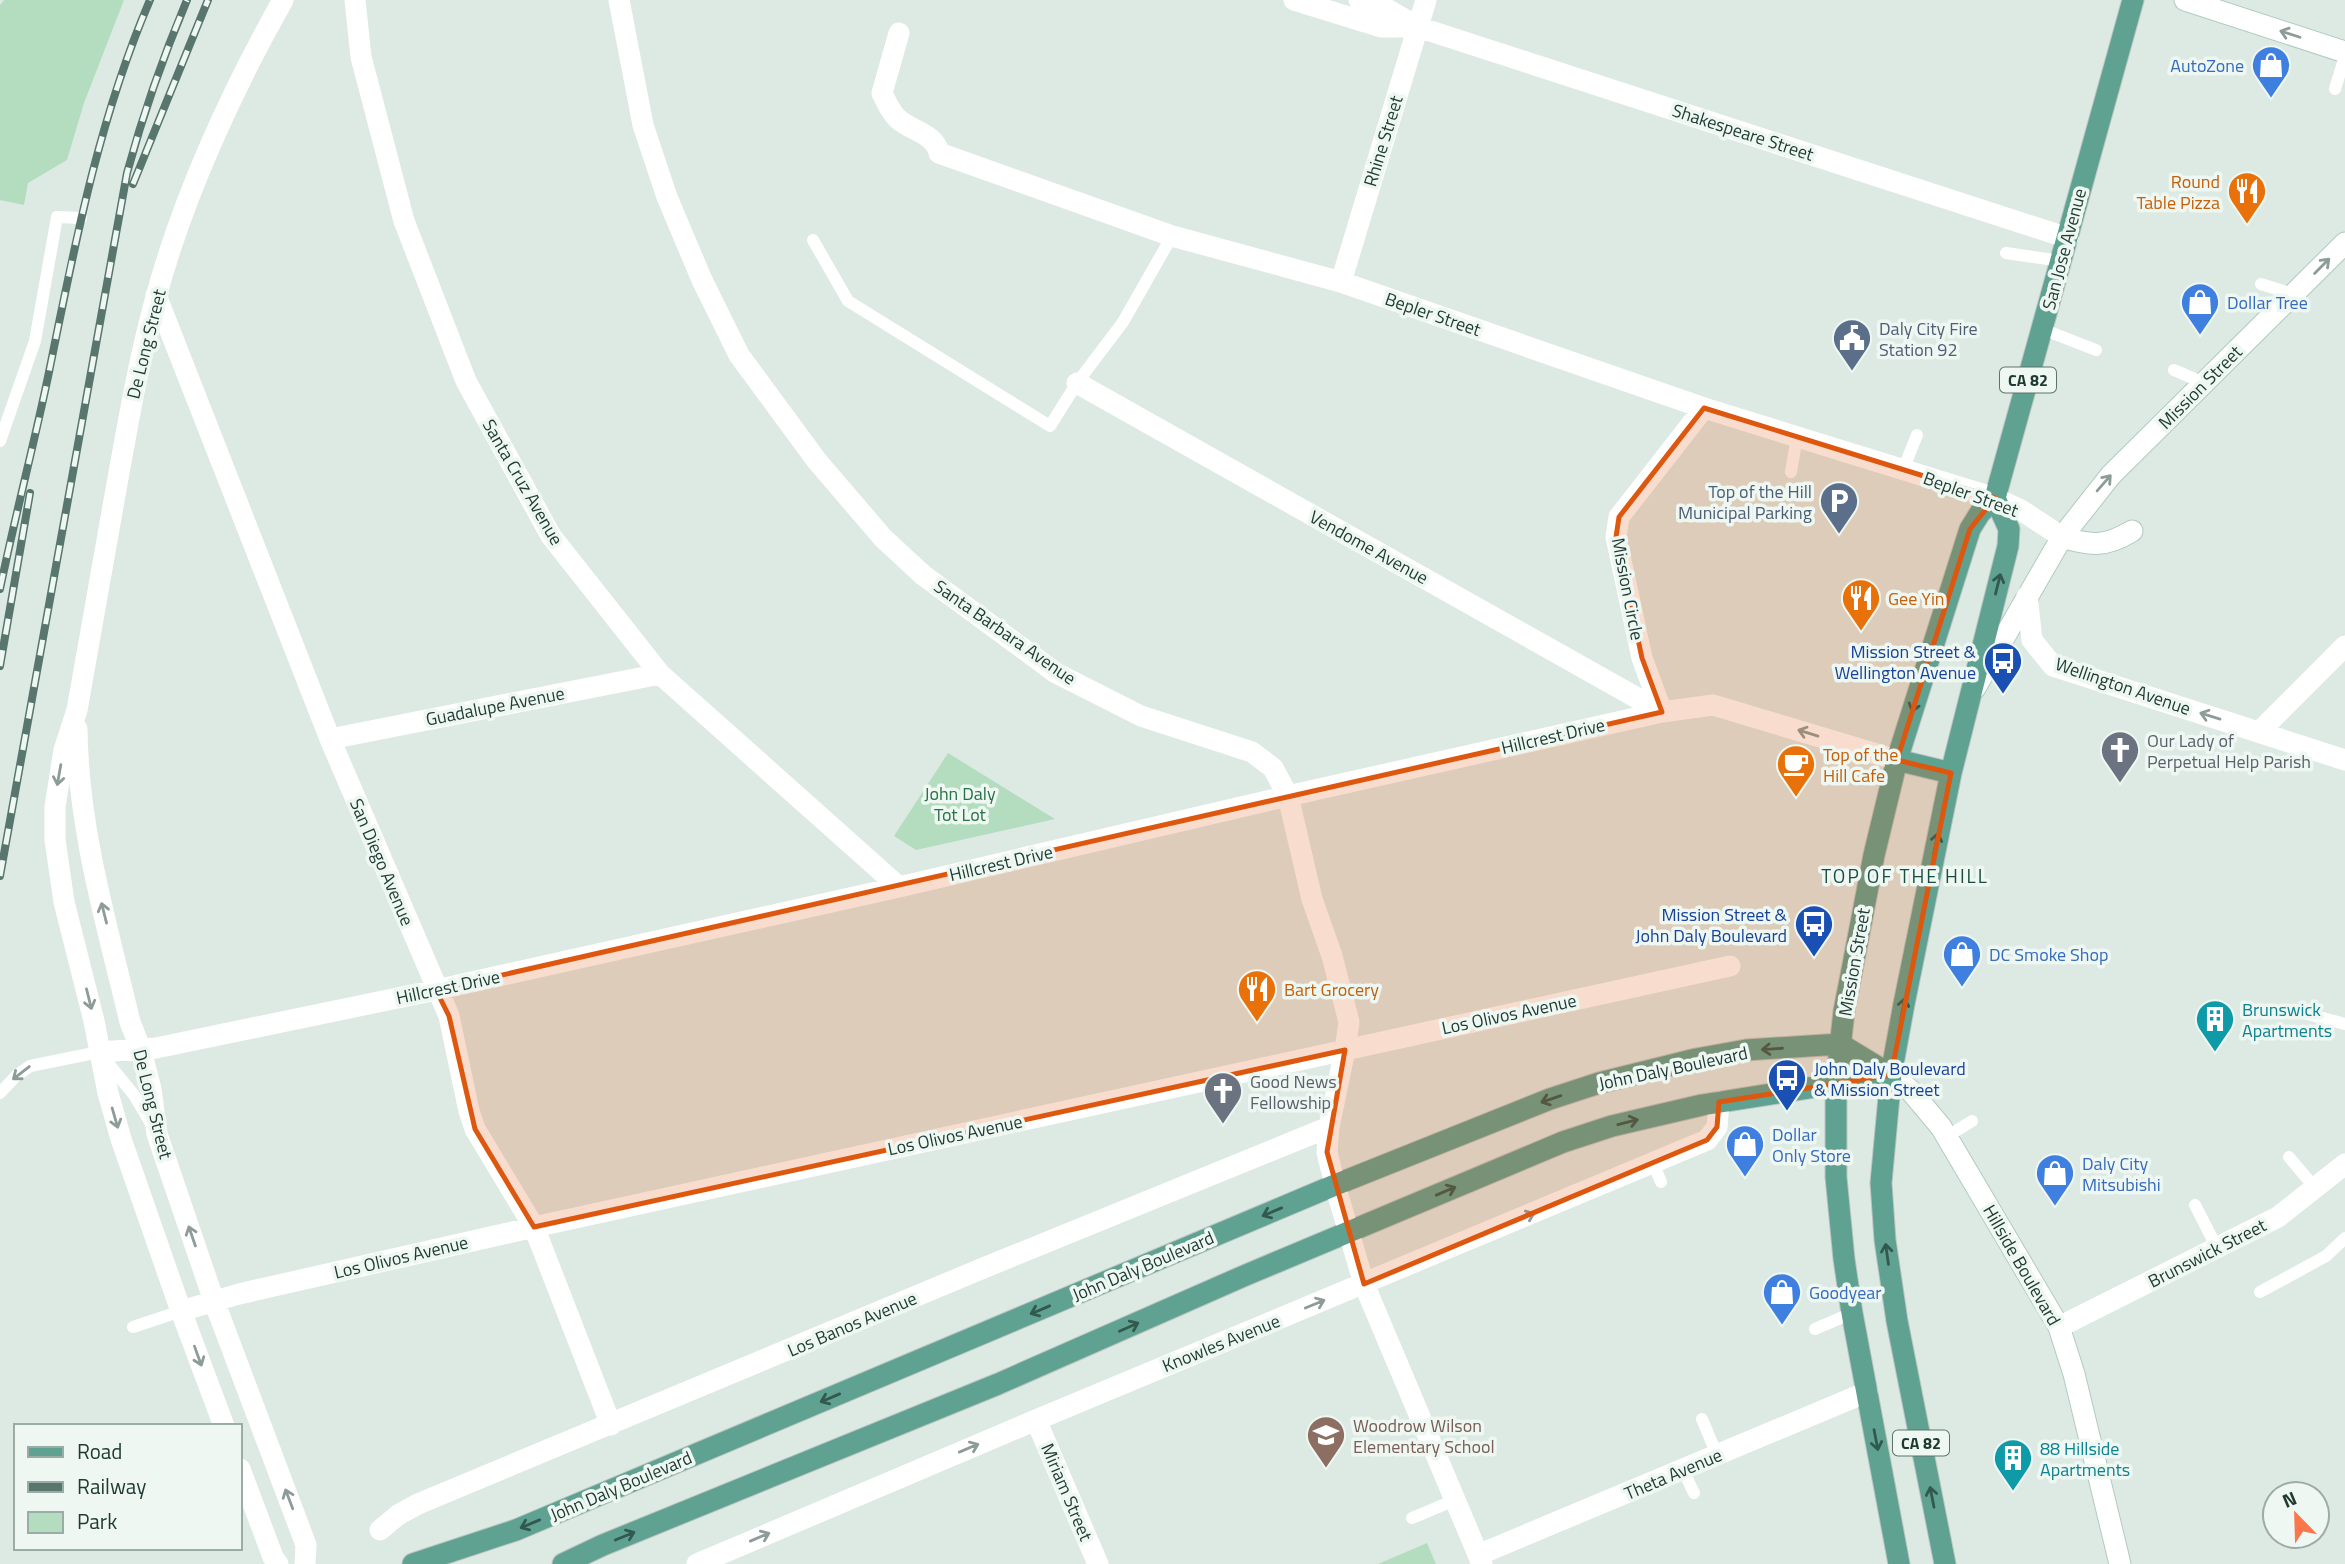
<svg xmlns="http://www.w3.org/2000/svg" width="2345" height="1564" viewBox="0 0 2345 1564" font-family="'Titillium Web',sans-serif">
<style>
.green{fill:#b4ddbf}
.lines{fill:none;stroke-linecap:round;stroke-linejoin:round}
.secondary-casing{stroke:#b0cbc1;stroke-width:23}
.primary-casing{stroke:#bcc4c2;stroke-width:23}
.service{stroke:#fff;stroke-width:12}
.minor{stroke:#fff;stroke-width:21}
.secondary{stroke:#fff;stroke-width:21}
.primary{stroke:#5fa291;stroke-width:21}
.rail-casing{stroke:#58766e;stroke-width:8}
.rail{stroke:#eef7f2;stroke-width:5;stroke-dasharray:16;stroke-linecap:butt}
.oneway{stroke:#8e9c99}
.oneway2{stroke:#32594f}
.marked{fill:#de570e;fill-opacity:0.2;stroke:#de570e;stroke-width:5;stroke-linejoin:round}
.labels{text-anchor:middle;dominant-baseline:central;stroke-width:7;stroke-linejoin:round;paint-order:stroke}
.shield{fill:#eef7f2;stroke:#5c736c;stroke-width:2}
.shield-label{font-size:16px;font-weight:bold;fill:#1e3a33}
.shop-label{font-size:18px;fill:#366cbe;stroke:#eef7f2;text-anchor:start}
.street-label{font-size:18px;fill:#1e3a33;stroke:#eef7f2}
.food-label{font-size:18px;fill:#c56008;stroke:#eef7f2;text-anchor:start}
.service-label{font-size:18px;fill:#4e5e75;stroke:#eef7f2;text-anchor:start}
.transit-label{font-size:18px;fill:#164399;stroke:#eef7f2;text-anchor:end}
.worship-label{font-size:18px;fill:#5b616d;stroke:#eef7f2;text-anchor:start}
.park-label{font-size:18px;fill:#267344;stroke:#eef7f2}
.culture-label{font-size:18px;fill:#0d838f;stroke:#eef7f2;text-anchor:start}
.education-label{font-size:18px;fill:#785e54;stroke:#eef7f2;text-anchor:start}
.neighbourhood-label{font-size:19px;letter-spacing:2px;fill:#194d41;stroke:#eef7f2}
</style>
<rect width="100%" height="100%" fill="#ddeae4"/>
<path class="green" d="M 4,0 L 124,0 L 84,103 L 67,160 L 28,183 L 24,205 L 0,200 L 0,5 Z
M 948,753 L 1055,819 L 916,850 L 894,836 Z
M 1427,1543 L 1436,1564 L 1378,1564 Z"/>
<g class="lines">
<g class="secondary-casing">
<path id="secondary" d="M 2185,0 L 2345,52
M 2062,537 C 2091,546 2106,547 2132,531
M 1975,688 L 2062,537 L 2111,475 L 2345,243
M 1891,1075 L 1910,1090 L 1941,1127 L 2059,1327 L 2074,1374 L 2120,1564"/>
</g>
<g class="primary-casing">
<path id="primary" d="M 1897,760 L 1951,773
M 413,1564 L 516,1530 L 1335,1185 L 1550,1099 L 1599,1083 L 1696,1059 L 1746,1050 L 1840,1044 L 1891,1075
M 563,1564 L 603,1545 L 998,1384 L 1246,1275 L 1563,1142 L 1612,1126 L 1702,1105 L 1891,1075
M 1899,1564 L 1852,1313 L 1844,1259 L 1836,1177 L 1836,1085 L 1844,1011 L 1853,965 L 1874,855 L 1897,760 L 1970,529 L 1980,513 L 1995,498 L 2133,0
M 1945,1564 L 1897,1321 L 1885,1240 L 1881,1183 L 1891,1075 L 1904,1004 L 1951,773 L 2008,546 L 2009,529 L 1995,498"/>
</g>
<path class="service" d="M 2335,89 L 2345,56
M 813,240 L 848,301 L 1050,426 L 1077,383 L 1123,322 L 1172,236
M 2006,253 L 2061,261
M 2261,284 L 2293,294
M 2042,329 L 2096,350
M 2174,370 L 2204,383
M 0,441 L 35,341 L 57,217 L 81,218
M 1903,470 L 1917,435
M 1791,472 L 1797,437
M 2300,1012 L 2345,1024
M 0,1093 L 16,1076 L 30,1066 L 99,1052 L 134,1095 L 150,1122
M 1946,1137 L 1972,1121
M 2289,1157 L 2316,1189
M 1653,1163 L 1661,1182
M 2195,1205 L 2217,1248
M 2260,1292 L 2326,1256 L 2345,1238
M 133,1327 L 181,1311
M 1815,1329 L 1852,1313
M 1702,1419 L 1717,1455
M 1683,1470 L 1694,1493
M 1412,1518 L 1455,1500"/>
<path class="minor" d="M 355,0 L 361,57 L 404,221 L 466,381 L 551,536 L 660,674 L 899,887
M 619,0 L 643,125 L 667,197 L 702,280 L 739,355 L 817,461 L 883,538 L 923,575 L 1056,673 L 1141,716 L 1252,752 L 1273,768 L 1288,796 L 1312,899 L 1332,956 L 1349,1022 L 1345,1050 L 1329,1127 L 1327,1152 L 1335,1185 L 1364,1284 L 1482,1564
M 1294,0 L 1381,27 L 1416,27
M 1359,0 L 1387,9 L 1418,27 L 2068,238
M 899,33 L 882,93 C 886,101 890,111 897,118 C 910,131 935,133 939,153 L 1172,236 L 1341,282 L 1704,408 L 1995,498 L 2021,510 L 2062,537
M 1341,282 L 1426,0
M 156,295 L 330,739 L 449,1016 L 469,1111 L 475,1129 L 534,1227 L 611,1425
M 1077,383 L 1662,712
M 2027,596 L 2032,640 L 2053,666 L 2345,760
M 1662,712 L 1642,658 L 1616,537 L 1619,517 L 1704,408
M 77,729 C 78,829 107,925 130,1022 L 141,1050 L 151,1089 L 157,1134 L 214,1301 L 306,1545 L 305,1564
M 2260,731 L 2345,646
M 330,739 L 660,674
M 99,1052 L 156,1048 L 436,990 L 899,887 L 1288,796 L 1662,712 L 1713,705 L 1897,760
M 181,1311 L 239,1294 L 534,1227 L 1730,966
M 2059,1327 L 2278,1217 L 2345,1164
M 1036,1420 L 1098,1564
M 224,1426 L 181,1311 L 121,1139 L 108,1093 L 94,1021 L 64,902 L 55,840 L 55,807 L 64,750 L 77,710 C 90,638 102,567 115,495 C 127,429 138,362 156,297 C 183,197 232,90 283,0
M 240,1469 L 273,1557 L 278,1564
M 380,1530 L 398,1515 L 418,1504 L 981,1269 L 1329,1127
M 1478,1555 L 1867,1392
M 697,1564 L 1036,1420 L 1707,1140 L 1717,1127 L 1719,1102"/>
<use href="#secondary" class="secondary"/>
<use href="#primary" class="primary"/>
<g class="rail-casing">
<path id="rail" d="M 133,184 L 208,0
M 0,589 C 15,516 34,445 49,372 C 75,244 98,121 150,0
M 0,666 L 30,493
M 0,876 L 127,173 C 143,114 163,57 187,0"/>
</g>
<use href="#rail" class="rail"/>
</g>
<defs><path id="oneway-shaft" d="M-6 0H5M1.5-3L5.5 0L1.5 3" fill="none" stroke-width="1.6" stroke-linecap="round" stroke-linejoin="round" transform="scale(1.75)"/></defs>
<g class="oneway">
<use href="#oneway-shaft" transform="translate(2290 34) rotate(-162)"/>
<use href="#oneway-shaft" transform="translate(2322 266) rotate(-45)"/>
<use href="#oneway-shaft" transform="translate(2104 483) rotate(-49)"/>
<use href="#oneway-shaft" transform="translate(2210 716) rotate(-163)"/>
<use href="#oneway-shaft" transform="translate(1808 733) rotate(-163)"/>
<use href="#oneway-shaft" transform="translate(59 775) rotate(100)"/>
<use href="#oneway-shaft" transform="translate(104 913) rotate(-104)"/>
<use href="#oneway-shaft" transform="translate(89 999) rotate(76)"/>
<use href="#oneway-shaft" transform="translate(21 1073) rotate(142)"/>
<use href="#oneway-shaft" transform="translate(115 1118) rotate(74)"/>
<use href="#oneway-shaft" transform="translate(1525 1217) rotate(-23)"/>
<use href="#oneway-shaft" transform="translate(192 1236) rotate(-109)"/>
<use href="#oneway-shaft" transform="translate(1315 1304) rotate(-22)"/>
<use href="#oneway-shaft" transform="translate(198 1356) rotate(70)"/>
<use href="#oneway-shaft" transform="translate(969 1448) rotate(-23)"/>
<use href="#oneway-shaft" transform="translate(289 1499) rotate(-111)"/>
<use href="#oneway-shaft" transform="translate(760 1537) rotate(-23)"/>
</g>
<g class="oneway2">
<use href="#oneway-shaft" transform="translate(1998 584) rotate(-76)"/>
<use href="#oneway-shaft" transform="translate(1915 702) rotate(108)"/>
<use href="#oneway-shaft" transform="translate(1936 843) rotate(-78)"/>
<use href="#oneway-shaft" transform="translate(1903 1008) rotate(-79)"/>
<use href="#oneway-shaft" transform="translate(1772 1049) rotate(176)"/>
<use href="#oneway-shaft" transform="translate(1551 1099) rotate(161)"/>
<use href="#oneway-shaft" transform="translate(1628 1122) rotate(-14)"/>
<use href="#oneway-shaft" transform="translate(1446 1191) rotate(-23)"/>
<use href="#oneway-shaft" transform="translate(1272 1212) rotate(157)"/>
<use href="#oneway-shaft" transform="translate(1887 1254) rotate(-98)"/>
<use href="#oneway-shaft" transform="translate(1040 1310) rotate(157)"/>
<use href="#oneway-shaft" transform="translate(1129 1327) rotate(-24)"/>
<use href="#oneway-shaft" transform="translate(830 1398) rotate(157)"/>
<use href="#oneway-shaft" transform="translate(1876 1440) rotate(79)"/>
<use href="#oneway-shaft" transform="translate(1932 1497) rotate(-101)"/>
<use href="#oneway-shaft" transform="translate(530 1524) rotate(157)"/>
<use href="#oneway-shaft" transform="translate(625 1536) rotate(-22)"/>
</g>
<path class="marked" d="M 1704,408 L 1995,498 L 1970,529 L 1897,760 L 1951,773 L 1891,1075 L 1719,1102 L 1717,1127 L 1707,1140 L 1364,1284 L 1327,1152 L 1345,1050 L 534,1227 L 475,1129 L 449,1016 L 436,990 L 1662,712 L 1642,658 L 1616,537 L 1619,517 Z"/>
<defs>
<g id="shop-pin" transform="scale(2.0125)"><path d="M0 17L-7.5 6A9.5 9.5 0 1 1 7.5 6Z" fill="#3f7fe0" stroke="#eef7f2"/><path d="M-5-2.5h2.3a2.7 3.5 0 0 1 5.4 0H5L5.5 6h-11ZM-1.5-2.5h3a1.5 2.3 0 0 0-3 0Z" fill="#fff"/></g>
<g id="restaurant-pin" transform="scale(2.0125)"><path d="M0 17L-7.5 6A9.5 9.5 0 1 1 7.5 6Z" fill="#e8710a" stroke="#eef7f2"/><path d="M-5-6h1v4h1v-4h1v4h1v-4h1v5L-1.5 .5V6h-2V.5L-5-1ZM5-6V6H3V1.5H1.5Q1.5-4 5-6Z" fill="#fff"/></g>
<g id="civic-pin" transform="scale(2.0125)"><path d="M0 17L-7.5 6A9.5 9.5 0 1 1 7.5 6Z" fill="#5c6f8a" stroke="#eef7f2"/><path d="M-.6-6.5H3V-4.5H.6V-3L4-1V1h2V6H-6V1h2V-1L-.6-3ZM-1.2 2.5V6h2.4V2.5Z" fill="#fff"/></g>
<g id="parking-pin" transform="scale(2.0125)"><path d="M0 17L-7.5 6A9.5 9.5 0 1 1 7.5 6Z" fill="#5c6f8a" stroke="#eef7f2"/><path d="M-3.5-5.5H1a3.5 3.5 0 0 1 0 7H-1V5.5H-3.5ZM-1-3.4V-.6H.8a1.4 1.4 0 0 0 0-2.8Z" fill="#fff"/></g>
<g id="bus-pin" transform="scale(2.0125)"><path d="M0 17L-7.5 6A9.5 9.5 0 1 1 7.5 6Z" fill="#1a4fb4" stroke="#eef7f2"/><path d="M-5-6H5V4H4V6H2V4H-2V6H-4V4H-5ZM-3.5-4V0h7V-4ZM-3.5 1.2v1.5H-2V1.2ZM2 1.2v1.5H3.5V1.2Z" fill="#fff"/></g>
<g id="church-pin" transform="scale(2.0125)"><path d="M0 17L-7.5 6A9.5 9.5 0 1 1 7.5 6Z" fill="#6b7280" stroke="#eef7f2"/><path d="M-1.2-6h2.4v3.5h3.3v2.4h-3.3V6h-2.4V-.1h-3.3v-2.4h3.3Z" fill="#fff"/></g>
<g id="cafe-pin" transform="scale(2.0125)"><path d="M0 17L-7.5 6A9.5 9.5 0 1 1 7.5 6Z" fill="#e8710a" stroke="#eef7f2"/><path d="M-5.5-4.5H6V0H3Q3 3.5 0 3.5H-2.5Q-5.5 3.5-5.5 0ZM3-3.2v2h1.7v-2ZM-6 4.5H4V6H-6Z" fill="#fff"/></g>
<g id="building-pin" transform="scale(2.0125)"><path d="M0 17L-7.5 6A9.5 9.5 0 1 1 7.5 6Z" fill="#0f9aa8" stroke="#eef7f2"/><path d="M-4-6H4V6H1V3H-1V6H-4ZM-2.5-4.3h1.7v1.8h-1.7ZM.8-4.3h1.7v1.8H.8ZM-2.5-1h1.7V.8h-1.7ZM.8-1h1.7V.8H.8Z" fill="#fff"/></g>
<g id="school-pin" transform="scale(2.0125)"><path d="M0 17L-7.5 6A9.5 9.5 0 1 1 7.5 6Z" fill="#8d6e63" stroke="#eef7f2"/><path d="M0-5L7-2L0 1L-7-2ZM-4 1L0 2.5L4 1V4Q0 6-4 4Z" fill="#fff"/></g>
</defs>
<g fill-rule="evenodd">
<use href="#shop-pin" x="2271" y="65"/>
<use href="#restaurant-pin" x="2247" y="191"/>
<use href="#shop-pin" x="2200" y="302"/>
<use href="#civic-pin" x="1852" y="338"/>
<use href="#parking-pin" x="1839" y="501"/>
<use href="#restaurant-pin" x="1861" y="598"/>
<use href="#bus-pin" x="2003" y="661"/>
<use href="#church-pin" x="2120" y="750"/>
<use href="#cafe-pin" x="1796" y="764"/>
<use href="#bus-pin" x="1814" y="924"/>
<use href="#shop-pin" x="1962" y="954"/>
<use href="#restaurant-pin" x="1257" y="989"/>
<use href="#building-pin" x="2215" y="1019"/>
<use href="#bus-pin" x="1787" y="1078"/>
<use href="#church-pin" x="1223" y="1091"/>
<use href="#shop-pin" x="1745" y="1144"/>
<use href="#shop-pin" x="2055" y="1173"/>
<use href="#shop-pin" x="1782" y="1292"/>
<use href="#school-pin" x="1326" y="1435"/>
<use href="#building-pin" x="2013" y="1458"/>
</g>
<g class="labels">
<g class="shield">
<rect x="2000" y="367.5" width="56" height="25" rx="5"/>
<rect x="1893" y="1430.5" width="56" height="25" rx="5"/>
</g>
<g class="shield-label">
<text x="2028" y="380">CA 82</text>
<text x="1921" y="1443">CA 82</text>
</g>
<g class="shop-label">
<text x="2244" y="65" text-anchor="end">AutoZone</text>
<text x="2227" y="302">Dollar Tree</text>
<text x="1989" y="954">DC Smoke Shop</text>
<text x="1772" y="1134">Dollar<tspan x="1772" dy="21">Only Store</tspan></text>
<text x="2082" y="1163">Daly City<tspan x="2082" dy="21">Mitsubishi</tspan></text>
<text x="1809" y="1292">Goodyear</text>
</g>
<g class="street-label">
<text transform="translate(1743 132) rotate(18)">Shakespeare Street</text>
<text transform="translate(1383 141) rotate(-73)">Rhine Street</text>
<text transform="translate(2064 249) rotate(-75)">San Jose Avenue</text>
<text transform="translate(1433 314) rotate(19)">Bepler Street</text>
<text transform="translate(146 344) rotate(-76)">De Long Street</text>
<text transform="translate(2200 387) rotate(-45)">Mission Street</text>
<text transform="translate(523 482) rotate(60)">Santa Cruz Avenue</text>
<text transform="translate(1971 494) rotate(20)">Bepler Street</text>
<text transform="translate(1369 547) rotate(29)">Vendome Avenue</text>
<text transform="translate(1628 589) rotate(79)">Mission Circle</text>
<text transform="translate(1005 632) rotate(35)">Santa Barbara Avenue</text>
<text transform="translate(2123 686) rotate(19)">Wellington Avenue</text>
<text transform="translate(495 706) rotate(-11)">Guadalupe Avenue</text>
<text transform="translate(1553 736) rotate(-13)">Hillcrest Drive</text>
<text transform="translate(382 862) rotate(67)">San Diego Avenue</text>
<text transform="translate(1001 863) rotate(-13)">Hillcrest Drive</text>
<text transform="translate(1854 962) rotate(-80)">Mission Street</text>
<text transform="translate(448 987) rotate(-12)">Hillcrest Drive</text>
<text transform="translate(1509 1014) rotate(-12)">Los Olivos Avenue</text>
<text transform="translate(1673 1068) rotate(-12)">John Daly Boulevard</text>
<text transform="translate(153 1104) rotate(76)">De Long Street</text>
<text transform="translate(955 1135) rotate(-12)">Los Olivos Avenue</text>
<text transform="translate(2207 1253) rotate(-27)">Brunswick Street</text>
<text transform="translate(401 1257) rotate(-13)">Los Olivos Avenue</text>
<text transform="translate(2022 1265) rotate(60)">Hillside Boulevard</text>
<text transform="translate(1143 1266) rotate(-23)">John Daly Boulevard</text>
<text transform="translate(852 1324) rotate(-23)">Los Banos Avenue</text>
<text transform="translate(1221 1343) rotate(-22)">Knowles Avenue</text>
<text transform="translate(1673 1474) rotate(-23)">Theta Avenue</text>
<text transform="translate(621 1486) rotate(-23)">John Daly Boulevard</text>
<text transform="translate(1067 1492) rotate(67)">Miriam Street</text>
</g>
<g class="food-label">
<text x="2220" y="181" text-anchor="end">Round<tspan x="2220" dy="21">Table Pizza</tspan></text>
<text x="1888" y="598">Gee Yin</text>
<text x="1823" y="754">Top of the<tspan x="1823" dy="21">Hill Cafe</tspan></text>
<text x="1284" y="989">Bart Grocery</text>
</g>
<g class="service-label">
<text x="1879" y="328">Daly City Fire<tspan x="1879" dy="21">Station 92</tspan></text>
<text x="1812" y="491" text-anchor="end">Top of the Hill<tspan x="1812" dy="21">Municipal Parking</tspan></text>
</g>
<g class="transit-label">
<text x="1976" y="651">Mission Street &amp;<tspan x="1976" dy="21">Wellington Avenue</tspan></text>
<text x="1787" y="914">Mission Street &amp;<tspan x="1787" dy="21">John Daly Boulevard</tspan></text>
<text x="1814" y="1068" text-anchor="start">John Daly Boulevard<tspan x="1814" dy="21">&amp; Mission Street</tspan></text>
</g>
<g class="worship-label">
<text x="2147" y="740">Our Lady of<tspan x="2147" dy="21">Perpetual Help Parish</tspan></text>
<text x="1250" y="1081">Good News<tspan x="1250" dy="21">Fellowship</tspan></text>
</g>
<g class="park-label">
<text x="960" y="793">John Daly<tspan x="960" dy="21">Tot Lot</tspan></text>
</g>
<g class="culture-label">
<text x="2242" y="1009">Brunswick<tspan x="2242" dy="21">Apartments</tspan></text>
<text x="2040" y="1448">88 Hillside<tspan x="2040" dy="21">Apartments</tspan></text>
</g>
<g class="education-label">
<text x="1353" y="1425">Woodrow Wilson<tspan x="1353" dy="21">Elementary School</tspan></text>
</g>
<g class="neighbourhood-label">
<text x="1905" y="875">TOP OF THE HILL</text>
</g>
</g>
<rect x="14" y="1424" width="228" height="126" fill="#eef7f2" stroke="#9baba6" stroke-width="2"/>
<rect x="28" y="1447" width="35" height="10" fill="#5fa291" stroke="#9baba6" stroke-width="2"/>
<text x="77" y="1459" font-size="21" fill="#1e3a33">Road</text>
<rect x="28" y="1482" width="35" height="10" fill="#58766e" stroke="#9baba6" stroke-width="2"/>
<text x="77" y="1494" font-size="21" fill="#1e3a33">Railway</text>
<rect x="28" y="1512" width="35" height="21" fill="#b4ddbf" stroke="#9baba6" stroke-width="2"/>
<text x="77" y="1529" font-size="21" fill="#1e3a33">Park</text>
<g transform="translate(2296 1515) rotate(337)"><circle r="33" fill="#eef7f2" stroke="#9baba6" stroke-width="2"/>
<path d="M0-5L12 26L0 18L-12 26Z" fill="#fa774c"/>
<text y="-10" font-size="19" font-weight="bold" text-anchor="middle" fill="#1e3a33">N</text>
</g>
</svg>
